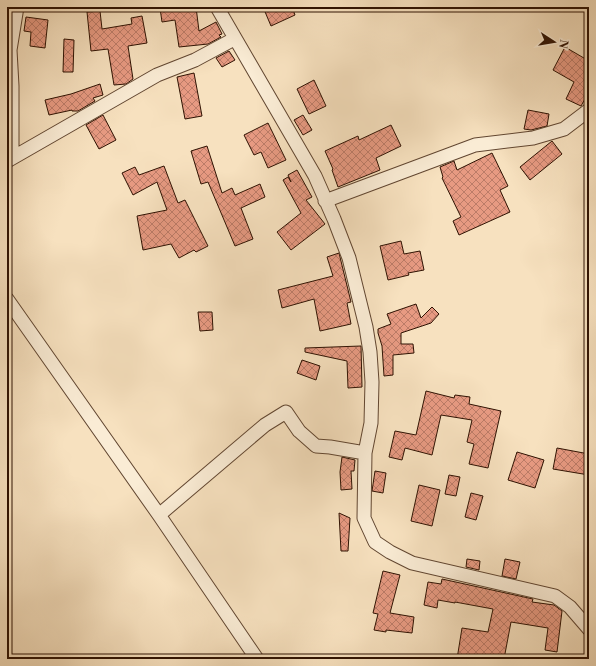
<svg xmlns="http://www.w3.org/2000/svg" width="596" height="666" viewBox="0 0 596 666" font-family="'Libre Bodoni',serif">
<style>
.building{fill:url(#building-cross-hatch);stroke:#2f1202}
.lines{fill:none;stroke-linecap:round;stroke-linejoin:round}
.minor-casing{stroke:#614631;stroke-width:15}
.minor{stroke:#faecd5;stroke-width:13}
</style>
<defs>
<pattern id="building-cross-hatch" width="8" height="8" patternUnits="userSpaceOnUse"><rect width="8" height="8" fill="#e79a82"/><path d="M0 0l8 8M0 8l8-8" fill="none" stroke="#bc7c68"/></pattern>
</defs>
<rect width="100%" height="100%" fill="#f7e1bf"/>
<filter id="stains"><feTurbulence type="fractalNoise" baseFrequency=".005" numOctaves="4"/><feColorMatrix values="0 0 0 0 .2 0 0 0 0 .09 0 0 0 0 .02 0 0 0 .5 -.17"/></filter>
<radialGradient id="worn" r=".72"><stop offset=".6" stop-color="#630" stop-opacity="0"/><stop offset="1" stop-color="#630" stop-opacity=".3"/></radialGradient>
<path class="building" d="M 170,7 L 196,7 L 199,31 L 216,22 L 222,34 L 219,35 L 221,37 L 208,44 L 179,47 L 175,20 L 162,22 L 160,8 Z
M 263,7 L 292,7 L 295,15 L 271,26 Z
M 100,11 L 102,29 L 132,24 L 131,18 L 142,16 L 147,43 L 128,46 L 133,79 L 126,84 L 114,85 L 108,49 L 91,51 L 87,12 Z
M 26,17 L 48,20 L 45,48 L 30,46 L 31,32 L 24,31 Z
M 64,39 L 74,40 L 73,72 L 63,72 Z
M 565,47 L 589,61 L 589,92 L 581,106 L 566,99 L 574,82 L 553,70 Z
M 229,51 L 235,60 L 222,67 L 216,58 Z
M 194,73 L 202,116 L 185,119 L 177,77 Z
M 314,80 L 326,106 L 309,114 L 297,89 Z
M 100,84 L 103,95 L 93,98 L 95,101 L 78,111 L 72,111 L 72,110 L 49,115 L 45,100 L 71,94 Z
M 528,110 L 549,114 L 547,126 L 531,130 L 524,129 Z
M 103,115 L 116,140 L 99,149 L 86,125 Z
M 303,115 L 312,130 L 303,135 L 294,120 Z
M 268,123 L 286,160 L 268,168 L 261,152 L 254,155 L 244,135 Z
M 391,125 L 401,146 L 376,158 L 380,170 L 338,187 L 332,170 L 333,169 L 325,151 L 358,136 L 359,140 Z
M 552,141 L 562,154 L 530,180 L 520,167 Z
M 207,146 L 222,193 L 232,188 L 235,195 L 260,184 L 265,197 L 241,208 L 253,239 L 235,246 L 208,182 L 201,184 L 191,151 Z
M 492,153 L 508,186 L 500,190 L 510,212 L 459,235 L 453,221 L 461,217 L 442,178 L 443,177 L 440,167 L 454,161 L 457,170 Z
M 164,166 L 178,203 L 185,200 L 208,246 L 196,252 L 194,250 L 179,258 L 171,244 L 143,250 L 137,216 L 167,210 L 157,182 L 133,195 L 122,173 L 135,167 L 139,175 Z
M 297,170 L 312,197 L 306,200 L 325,224 L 291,250 L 277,232 L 301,213 L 283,180 L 288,177 L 291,182 L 288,175 Z
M 401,241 L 404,254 L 420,251 L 424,270 L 408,273 L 409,275 L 388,280 L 380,246 Z
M 339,253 L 351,302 L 347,303 L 351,324 L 320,331 L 314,299 L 282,308 L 278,290 L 333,276 L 327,257 Z
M 416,304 L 421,318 L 432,307 L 439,314 L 431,323 L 401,333 L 401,344 L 413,344 L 414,353 L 393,355 L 393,375 L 384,376 L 382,346 L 378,333 L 378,329 L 391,324 L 387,314 Z
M 198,312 L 212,312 L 213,330 L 200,331 Z
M 361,346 L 362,387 L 348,388 L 347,361 L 305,352 L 305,348 Z
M 302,360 L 320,366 L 316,380 L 297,373 Z
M 426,391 L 454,398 L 455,395 L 470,397 L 469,404 L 501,411 L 488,468 L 469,464 L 474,444 L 467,442 L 472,420 L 441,415 L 432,455 L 405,448 L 402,460 L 389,457 L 395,431 L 416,435 Z
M 557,448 L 589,454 L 589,475 L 553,469 Z
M 517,452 L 544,460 L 535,488 L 508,480 Z
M 342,457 L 355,460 L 354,471 L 351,471 L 352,489 L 341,490 L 340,472 Z
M 375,471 L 386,473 L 383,493 L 372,491 Z
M 449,475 L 460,477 L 456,496 L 445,494 Z
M 419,485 L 440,490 L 432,526 L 411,521 Z
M 471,493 L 483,496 L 476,520 L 465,517 Z
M 339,513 L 350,518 L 348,551 L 341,551 Z
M 467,559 L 480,561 L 479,570 L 466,567 Z
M 505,559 L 520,562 L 516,579 L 502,576 Z
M 383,571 L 400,575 L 390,613 L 414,617 L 412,633 L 386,630 L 386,632 L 374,630 L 378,614 L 373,613 Z
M 442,579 L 533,599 L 532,602 L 554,605 L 562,611 L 557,652 L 545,650 L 548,628 L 511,622 L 504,659 L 457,659 L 462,628 L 488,632 L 493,609 L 455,602 L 455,603 L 438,600 L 437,608 L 424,605 L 428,582 L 441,584 Z"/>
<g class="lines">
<g class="minor-casing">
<path id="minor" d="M 217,7 L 315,176 L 334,219 L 349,258 L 366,327 L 370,352 L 372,382 L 371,423 L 365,453 L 364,518 L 375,542 L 390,552 L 412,563 L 555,596 L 570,607 L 589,629
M 12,157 L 12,86 L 10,50 L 17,7
M 7,161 L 157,75 L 195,60 L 234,39
M 325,201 L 475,145 L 533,138 L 564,129 L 589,110
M 7,299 L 159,515 L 257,659
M 159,515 L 265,425 L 286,412 L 299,431 L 316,446 L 330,447 L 365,453"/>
</g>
<use href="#minor" class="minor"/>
</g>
<rect width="596" height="666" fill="none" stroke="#f7e1bf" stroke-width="24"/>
<rect x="8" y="8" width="580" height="650" fill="none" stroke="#2f1202" stroke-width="2"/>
<rect x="12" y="12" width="572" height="642" fill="none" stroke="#2f1202"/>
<g transform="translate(554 42) rotate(102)" stroke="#faecd5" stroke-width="3" paint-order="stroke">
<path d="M0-3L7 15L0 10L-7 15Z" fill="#2f1202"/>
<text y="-6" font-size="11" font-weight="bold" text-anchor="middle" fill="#2f1202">N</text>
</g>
<rect width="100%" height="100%" filter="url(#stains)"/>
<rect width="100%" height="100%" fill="url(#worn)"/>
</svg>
